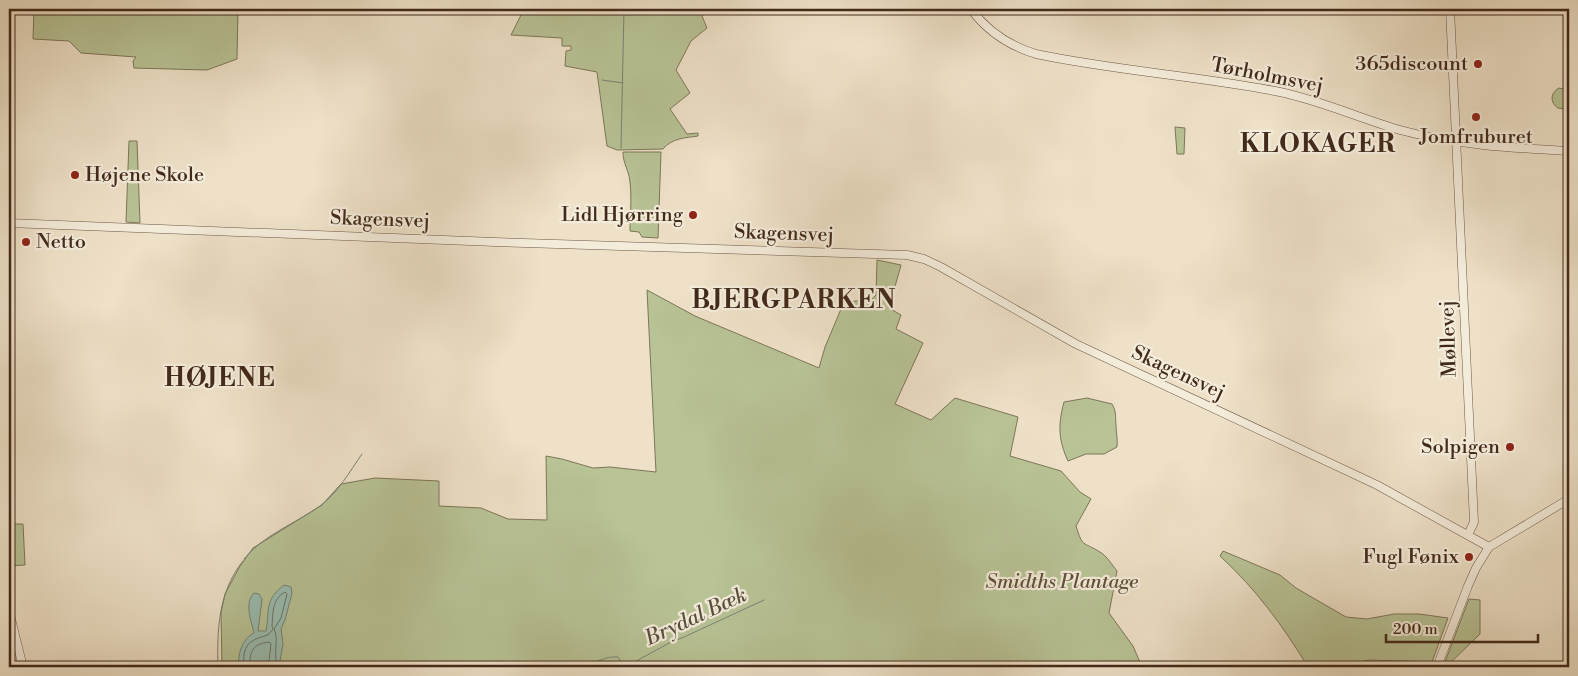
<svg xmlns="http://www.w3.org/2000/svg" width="1578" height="676" viewBox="0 0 1578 676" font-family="'Libre Bodoni',serif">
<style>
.green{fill:#b8c396;stroke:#7d7658}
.water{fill:#9abeb2;stroke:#778375}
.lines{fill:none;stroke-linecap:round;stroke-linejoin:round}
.shore{stroke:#6e7466;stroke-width:1}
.stream{stroke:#778375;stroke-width:1}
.minor-casing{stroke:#6d5846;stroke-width:9}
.minor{stroke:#f4ecdb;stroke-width:8}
.poi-dot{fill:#8f2418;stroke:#f4ecdb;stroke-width:2}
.labels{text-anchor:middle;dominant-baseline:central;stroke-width:4.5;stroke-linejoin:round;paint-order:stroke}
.poi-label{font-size:20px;fill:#422a1a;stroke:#f4ecdb;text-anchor:end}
.street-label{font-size:20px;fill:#422a1a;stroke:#f4ecdb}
.park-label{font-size:20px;font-style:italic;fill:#605039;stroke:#f4ecdb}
.water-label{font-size:21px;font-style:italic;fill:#584f40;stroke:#f4ecdb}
.district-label{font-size:25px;font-weight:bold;letter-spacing:1px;fill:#422a1a;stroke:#f4ecdb}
</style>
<rect width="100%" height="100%" fill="#eee1c8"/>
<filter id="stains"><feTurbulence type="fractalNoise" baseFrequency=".004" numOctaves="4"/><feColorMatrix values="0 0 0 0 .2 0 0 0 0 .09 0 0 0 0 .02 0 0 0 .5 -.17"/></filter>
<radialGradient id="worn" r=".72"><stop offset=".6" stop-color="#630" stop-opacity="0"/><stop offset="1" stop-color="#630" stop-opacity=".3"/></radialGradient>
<path class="green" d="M 34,9 L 238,9 L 237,59 L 207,70 L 134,68 L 133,61 L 136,57 L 81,53 L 69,41 L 33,39 Z
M 524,9 L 705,9 L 702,16 L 707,28 L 691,41 L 676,70 L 690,93 L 670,109 L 687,134 L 698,133 L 698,136 C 685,138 672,138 663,149 L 617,150 L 607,146 L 597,72 L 565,66 L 566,51 L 571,50 L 571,46 L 562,46 L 562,38 L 511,35 Z
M 1559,88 L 1569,90 L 1569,106 L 1564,109 L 1558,108 C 1550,103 1550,93 1559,88 Z
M 1175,127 L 1185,128 L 1184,154 L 1177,154 Z
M 129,141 L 137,141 L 140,223 L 126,222 Z
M 623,152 L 661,152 L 658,238 L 642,237 L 639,232 L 630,231 C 630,215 632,198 630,182 C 629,170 623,164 623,152 Z
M 877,260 L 901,265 L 889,308 L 901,315 L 896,329 L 923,343 L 895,404 L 931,420 L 955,398 L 1018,417 L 1010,456 L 1061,471 L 1080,492 L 1091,499 L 1076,526 C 1083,548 1082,541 1100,552 C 1107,556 1112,565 1117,571 L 1109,613 L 1133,646 L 1142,667 L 222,667 L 221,613 L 225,594 L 240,566 L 253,548 L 322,505 L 341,484 L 375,478 L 439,481 L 439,506 L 481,508 L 508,519 L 547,520 L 546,456 L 562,459 L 593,468 L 610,467 L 656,472 L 647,290 L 695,316 L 819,368 L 825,347 L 844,302 L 871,300 L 876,295 Z
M 1087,398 L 1112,404 C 1117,413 1115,416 1116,425 C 1116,433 1118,439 1117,447 L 1104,454 L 1086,454 L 1068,461 C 1058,439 1058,425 1064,402 Z
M 9,524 L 23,524 L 25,565 L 9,566 Z
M 1223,551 L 1280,575 L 1296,588 L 1346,617 L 1367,619 L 1394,614 L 1419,614 L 1448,618 L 1432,662 L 1369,660 L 1335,667 L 1308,667 C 1283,626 1256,589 1220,556 Z
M 1469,599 L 1480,600 L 1480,634 L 1446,667 L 1443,667 Z"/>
<path class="water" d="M 284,585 L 291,587 L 292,593 L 285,620 L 281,629 L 283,644 L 280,661 L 286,667 L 239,667 C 237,655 242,639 254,633 C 251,620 244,603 254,593 L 259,594 L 262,599 L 258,631 L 266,631 C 270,608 264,601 284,585 Z"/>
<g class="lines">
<path class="shore" d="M 244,667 C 242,645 249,640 268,635 L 273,629 L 272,626 C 273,613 272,599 285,592 L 287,594 L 281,618 L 274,629 C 280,641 271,658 279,667
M 250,667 C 249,651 253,644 269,642 L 271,644 L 269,661 L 271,667"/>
<path class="stream" d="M 602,80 L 623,83
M 621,148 L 624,9
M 244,559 C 263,535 295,524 320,506 C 338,493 350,471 362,454
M 218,667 C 217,630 218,592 243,561
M 586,667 C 596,662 606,656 618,657 L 622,664 L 629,665 L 671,642 L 684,637 L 764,600"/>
<g class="minor-casing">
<path id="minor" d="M 971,9 C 987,31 1010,46 1036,54 C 1117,71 1200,76 1280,92 C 1322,101 1359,118 1400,130 C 1455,145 1513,148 1569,151
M 1450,9 L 1474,522 L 1468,535
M 9,83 L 10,130 L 9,191
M 9,223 L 495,242 L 907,255 L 924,259 L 941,267 L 1076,344 L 1377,485 L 1489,547
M 9,611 L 23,667
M 1437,667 L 1468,586 L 1476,568 L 1489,547 L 1569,499"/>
</g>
<use href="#minor" class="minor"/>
</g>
<g class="poi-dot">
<circle cx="1478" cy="64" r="5"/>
<circle cx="1476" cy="117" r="5"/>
<circle cx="75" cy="175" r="5"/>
<circle cx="693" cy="215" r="5"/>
<circle cx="26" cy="242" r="5"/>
<circle cx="1510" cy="447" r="5"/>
<circle cx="1469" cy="557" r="5"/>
</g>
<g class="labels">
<g class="poi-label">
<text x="1468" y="64">365discount</text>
<text x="1476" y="137" text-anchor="middle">Jomfruburet</text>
<text x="85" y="175" text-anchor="start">Højene Skole</text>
<text x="683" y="215">Lidl Hjørring</text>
<text x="36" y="242" text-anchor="start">Netto</text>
<text x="1500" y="447">Solpigen</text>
<text x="1459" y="557">Fugl Fønix</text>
</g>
<g class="street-label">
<text transform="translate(1267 76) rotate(11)">Tørholmsvej</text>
<text transform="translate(380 220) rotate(2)">Skagensvej</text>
<text transform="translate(784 234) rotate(2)">Skagensvej</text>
<text transform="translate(1449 339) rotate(-92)">Møllevej</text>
<text transform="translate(1178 373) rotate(25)">Skagensvej</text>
</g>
<g class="park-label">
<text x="1062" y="582">Smidths Plantage</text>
</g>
<g class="water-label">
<text transform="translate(696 617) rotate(-25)">Brydal Bæk</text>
</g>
<g class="district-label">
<text x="1318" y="144">KLOKAGER</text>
<text x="794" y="300">BJERGPARKEN</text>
<text x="220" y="378">HØJENE</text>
</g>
</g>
<rect width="1578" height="676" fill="none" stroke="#eee1c8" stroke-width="30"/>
<rect x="10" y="10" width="1558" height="656" fill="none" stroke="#422a1a" stroke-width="2.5"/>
<rect x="15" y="15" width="1548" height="646" fill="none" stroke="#422a1a"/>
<path d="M1386 634v8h152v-8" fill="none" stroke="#422a1a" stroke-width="2.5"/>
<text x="1393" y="634" font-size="15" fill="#422a1a" stroke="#f4ecdb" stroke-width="4" paint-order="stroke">200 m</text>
<rect width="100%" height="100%" filter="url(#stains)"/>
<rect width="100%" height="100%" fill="url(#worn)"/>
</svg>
